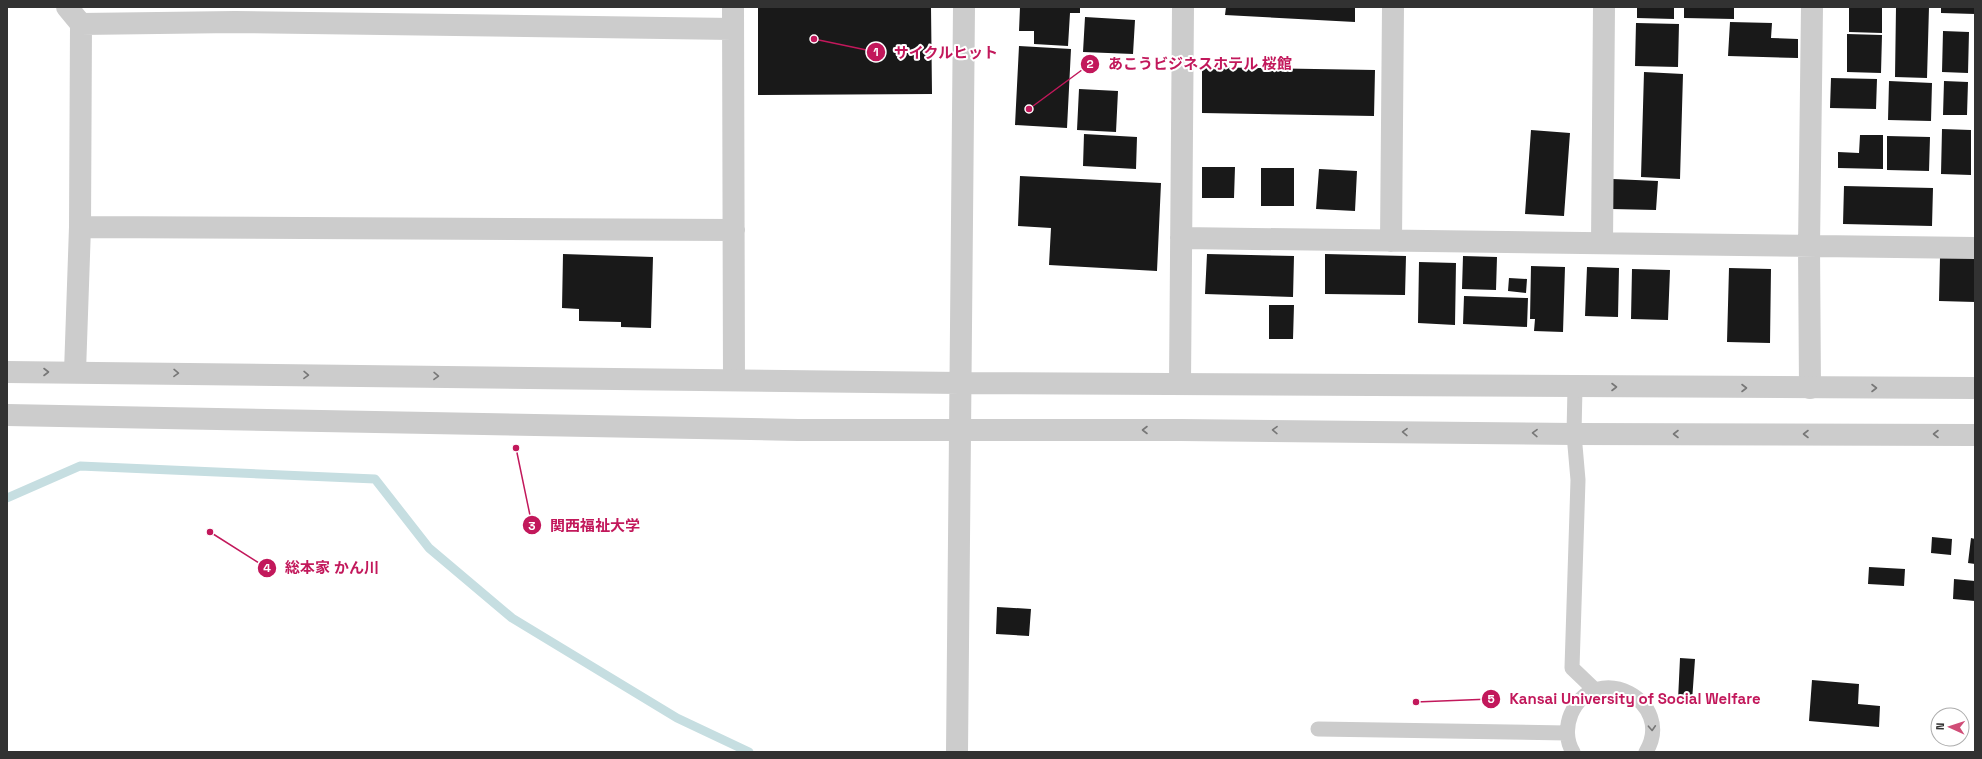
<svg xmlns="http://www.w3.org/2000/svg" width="1982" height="759" viewBox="0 0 1982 759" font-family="'Space Grotesk','Noto Sans JP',sans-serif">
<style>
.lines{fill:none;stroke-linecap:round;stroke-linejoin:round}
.stream{stroke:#c6dee1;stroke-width:9}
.building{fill:#191919}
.service{stroke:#ccc;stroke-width:15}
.minor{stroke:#ccc;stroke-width:22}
.tertiary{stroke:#ccc;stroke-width:22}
.oneway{stroke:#777}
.leader{fill:none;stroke:#c2185b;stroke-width:1.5}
.callout-dot{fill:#c2185b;stroke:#fff;stroke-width:1.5}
.mark-label{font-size:12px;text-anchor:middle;font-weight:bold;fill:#fff}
.callout-label{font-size:15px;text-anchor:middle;font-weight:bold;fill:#c2185b;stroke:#fff;stroke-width:4;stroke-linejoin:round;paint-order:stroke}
</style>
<rect width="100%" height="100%" fill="#fff"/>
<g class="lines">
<path class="stream" d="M 7,498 L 80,466 L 375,479 L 429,548 L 512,618 L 677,718 L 749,752"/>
</g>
<path class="building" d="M 758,7 L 931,7 L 932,94 L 758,95 Z
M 1020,7 L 1080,7 L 1080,13 L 1070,13 L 1068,46 L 1034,44 L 1034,31 L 1019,31 Z
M 1226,7 L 1355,7 L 1355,22 L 1225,15 Z
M 1637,7 L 1674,7 L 1674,19 L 1637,18 Z
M 1684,7 L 1734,7 L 1734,19 L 1684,18 Z
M 1849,7 L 1882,7 L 1882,33 L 1849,32 Z
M 1896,7 L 1929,7 L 1927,78 L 1895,77 Z
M 1941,7 L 1975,7 L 1975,14 L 1941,13 Z
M 1085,17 L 1135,20 L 1133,54 L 1083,52 Z
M 1730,22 L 1772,23 L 1771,38 L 1798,39 L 1798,58 L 1728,56 Z
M 1636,23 L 1679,24 L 1678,67 L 1635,66 Z
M 1943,31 L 1969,32 L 1968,73 L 1942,72 Z
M 1847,34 L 1882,35 L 1881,73 L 1847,72 Z
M 1019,46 L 1071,49 L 1067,128 L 1015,125 Z
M 1202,67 L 1375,70 L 1374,116 L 1202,113 Z
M 1644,72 L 1683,74 L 1680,179 L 1641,177 Z
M 1831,78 L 1877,79 L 1876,109 L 1830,108 Z
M 1889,81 L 1932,83 L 1931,121 L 1888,120 Z
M 1944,81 L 1968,82 L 1967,115 L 1943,115 Z
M 1079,89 L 1118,91 L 1116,132 L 1077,130 Z
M 1942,129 L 1971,130 L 1971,175 L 1941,174 Z
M 1531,130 L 1570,133 L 1564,216 L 1525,214 Z
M 1084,134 L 1137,137 L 1136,169 L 1083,166 Z
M 1860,135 L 1883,135 L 1883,169 L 1838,168 L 1838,152 L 1859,153 Z
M 1887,136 L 1930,137 L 1929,171 L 1887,170 Z
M 1202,167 L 1235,167 L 1234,198 L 1202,198 Z
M 1261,168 L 1294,168 L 1294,206 L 1261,206 Z
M 1319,169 L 1357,171 L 1355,211 L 1316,209 Z
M 1020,176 L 1161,183 L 1157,271 L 1049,265 L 1051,228 L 1018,226 Z
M 1613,179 L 1658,181 L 1656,210 L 1612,209 Z
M 1844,186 L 1933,188 L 1932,226 L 1843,224 Z
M 563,254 L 653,257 L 651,328 L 621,327 L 621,322 L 579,321 L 579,309 L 562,308 Z
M 1207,254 L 1294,256 L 1293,297 L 1205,294 Z
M 1325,254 L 1406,256 L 1405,295 L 1325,294 Z
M 1463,256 L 1497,257 L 1496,290 L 1462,289 Z
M 1940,257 L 1975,258 L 1975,302 L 1939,301 Z
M 1419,262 L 1456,263 L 1455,325 L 1418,323 Z
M 1531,266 L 1565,267 L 1563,332 L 1534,331 L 1535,319 L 1530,319 Z
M 1587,267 L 1619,268 L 1618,317 L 1585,316 Z
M 1729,268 L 1771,269 L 1770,343 L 1727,342 Z
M 1632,269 L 1670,270 L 1668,320 L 1631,319 Z
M 1509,278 L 1527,279 L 1526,293 L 1508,291 Z
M 1464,296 L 1528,298 L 1527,327 L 1463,324 Z
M 1269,305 L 1294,305 L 1293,339 L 1269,339 Z
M 1932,537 L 1952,539 L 1951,555 L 1931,553 Z
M 1971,538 L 1975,539 L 1975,564 L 1968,563 Z
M 1869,567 L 1905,569 L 1904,586 L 1868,584 Z
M 1954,579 L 1975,581 L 1975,601 L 1953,599 Z
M 997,607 L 1031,609 L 1029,636 L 996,634 Z
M 1680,658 L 1695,659 L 1692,701 L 1678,700 Z
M 1812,680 L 1859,684 L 1858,704 L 1880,706 L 1879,727 L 1809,721 Z"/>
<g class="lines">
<path class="service" d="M 1575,387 L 1574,434 L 1578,480 L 1572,668 L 1595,690
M 1318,729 L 1567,733
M 1573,752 C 1566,741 1566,726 1571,714 C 1596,658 1676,702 1646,752"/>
<path class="minor" d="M 67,7 L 81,24 L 80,227 L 75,372
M 733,7 L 734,380
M 81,24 L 235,22 L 732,29
M 80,227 L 734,230
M 1181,238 L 1975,248
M 1391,241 L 1393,7
M 1602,243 L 1604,7
M 1180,383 L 1183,7
M 1810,388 L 1809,246 L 1812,7"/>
<path class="tertiary" d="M 7,372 L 960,383 L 1975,388
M 7,415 L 798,430 L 1181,430 L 1574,434 L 1975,435
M 957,752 L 964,7"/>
</g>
<defs><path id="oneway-chevron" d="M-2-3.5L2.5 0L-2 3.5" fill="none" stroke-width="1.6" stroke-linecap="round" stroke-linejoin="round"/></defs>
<g class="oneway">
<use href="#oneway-chevron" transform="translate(46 372)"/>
<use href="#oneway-chevron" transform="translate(176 373) rotate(1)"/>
<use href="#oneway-chevron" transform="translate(306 375) rotate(1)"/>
<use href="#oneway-chevron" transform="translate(436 376) rotate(1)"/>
<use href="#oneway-chevron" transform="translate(1614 387)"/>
<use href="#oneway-chevron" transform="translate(1744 388)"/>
<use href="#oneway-chevron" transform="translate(1874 388)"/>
<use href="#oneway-chevron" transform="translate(1145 430) rotate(180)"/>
<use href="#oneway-chevron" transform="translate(1275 430) rotate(-179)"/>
<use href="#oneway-chevron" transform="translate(1405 432) rotate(-179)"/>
<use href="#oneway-chevron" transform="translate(1535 433) rotate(-179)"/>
<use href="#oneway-chevron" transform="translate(1676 434) rotate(-180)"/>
<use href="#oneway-chevron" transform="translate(1806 434) rotate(-180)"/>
<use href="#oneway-chevron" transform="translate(1936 434) rotate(-180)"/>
<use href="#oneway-chevron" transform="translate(1652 728) rotate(87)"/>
</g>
<path class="leader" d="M814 39L876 52M1029 109L1090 64M516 448L532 525M210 532L267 568M1416 702L1491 699"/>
<g class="callout-dot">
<circle cx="814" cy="39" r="4"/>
<circle cx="1029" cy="109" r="4"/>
<circle cx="516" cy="448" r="4"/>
<circle cx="210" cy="532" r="4"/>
<circle cx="1416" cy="702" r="4"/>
<circle cx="876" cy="52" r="10"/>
<circle cx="1090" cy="64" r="10"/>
<circle cx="532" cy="525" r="10"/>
<circle cx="267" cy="568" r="10"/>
<circle cx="1491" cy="699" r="10"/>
</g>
<g class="mark-label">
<text x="876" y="56">1</text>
<text x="1090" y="68">2</text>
<text x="532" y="530">3</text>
<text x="267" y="572">4</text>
<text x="1491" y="703">5</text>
</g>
<g class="callout-label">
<text x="946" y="58">サイクルヒット</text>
<text x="1200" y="69">あこうビジネスホテル 桜館</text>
<text x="595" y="531">関西福祉大学</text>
<text x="332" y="573">総本家 かん川</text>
<text x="1635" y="704">Kansai University of Social Welfare</text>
</g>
<rect width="1982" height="759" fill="none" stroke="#323232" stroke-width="16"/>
<g transform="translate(1950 727) rotate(273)"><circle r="19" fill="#ffffff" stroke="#adadad"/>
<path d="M0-3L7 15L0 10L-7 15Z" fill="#d04d77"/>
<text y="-6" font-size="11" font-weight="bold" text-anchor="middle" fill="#323232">N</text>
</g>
</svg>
